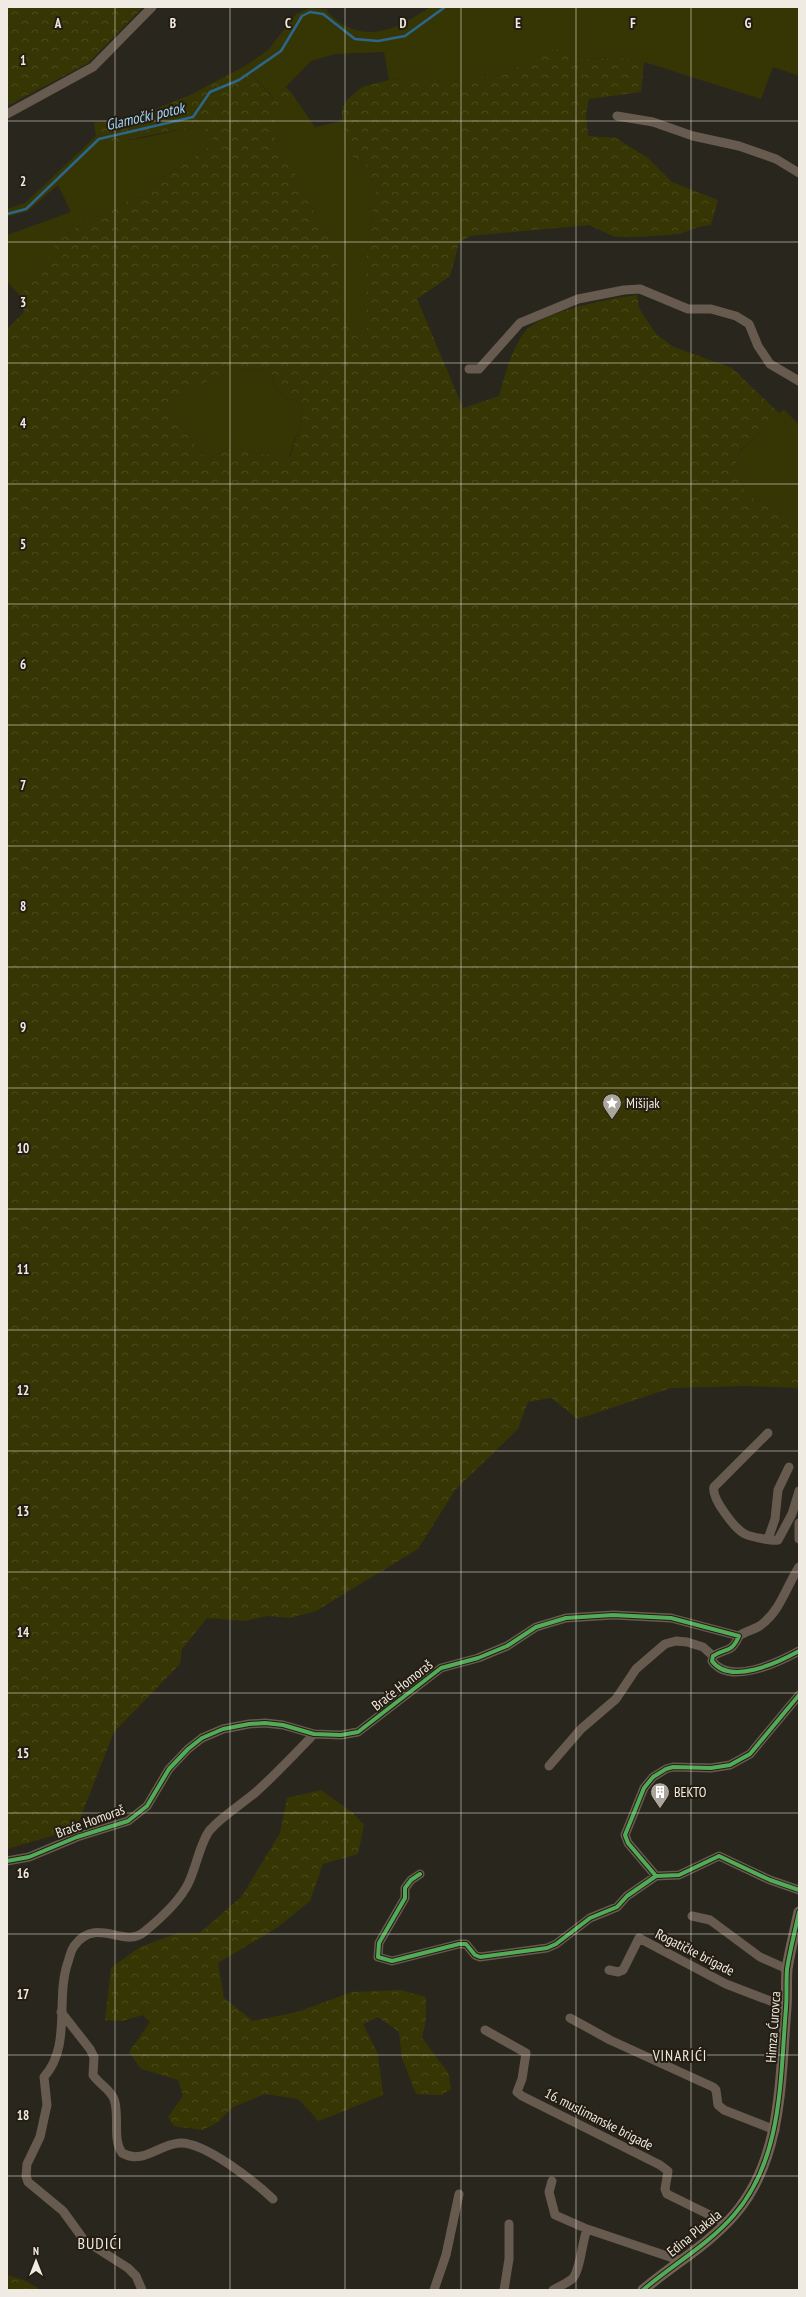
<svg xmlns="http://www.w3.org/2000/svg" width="806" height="2297" viewBox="0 0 806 2297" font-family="'PT Sans Narrow',sans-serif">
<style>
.grass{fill:#363604}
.forest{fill:url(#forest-crowns);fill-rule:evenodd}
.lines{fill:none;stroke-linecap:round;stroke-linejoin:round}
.stream{stroke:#2c668d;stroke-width:2.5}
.minor{stroke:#675a4f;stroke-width:9}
.major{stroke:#726255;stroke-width:11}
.cycleway-casing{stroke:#241d11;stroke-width:6}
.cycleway{stroke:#51ab58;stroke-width:4}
.grid{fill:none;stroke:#efeae2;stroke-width:1;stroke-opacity:0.55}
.labels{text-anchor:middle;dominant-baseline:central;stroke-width:4;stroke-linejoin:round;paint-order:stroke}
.poi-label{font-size:14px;fill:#efeae2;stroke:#241d11;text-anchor:start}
.street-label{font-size:14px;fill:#efeae2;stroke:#241d11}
.water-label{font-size:15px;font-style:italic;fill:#a3d6fd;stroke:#241d11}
.neighbourhood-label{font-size:15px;letter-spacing:1px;fill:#efeae2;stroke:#241d11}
.quarter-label{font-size:16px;letter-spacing:1px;fill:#efeae2;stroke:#241d11}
.grid-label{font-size:13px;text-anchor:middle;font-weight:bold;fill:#efeae2;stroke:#241d11;stroke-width:4;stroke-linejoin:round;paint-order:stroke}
</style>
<defs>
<pattern id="forest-crowns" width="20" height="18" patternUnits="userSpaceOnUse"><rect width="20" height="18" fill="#363604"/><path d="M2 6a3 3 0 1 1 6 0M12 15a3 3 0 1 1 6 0" fill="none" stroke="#4a4a1c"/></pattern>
</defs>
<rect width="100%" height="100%" fill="#29261e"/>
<path class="grass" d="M 430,7 L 799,7 L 799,76 L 773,67 L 761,99 L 644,62 L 621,58 L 582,59 L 567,50 L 552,51 L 502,75 L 442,82 L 413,78 L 389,80 L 384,52 L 336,54 L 311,61 L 274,99 L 245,66 L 268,50 L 296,14 L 309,8 L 327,9 L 328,13 C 334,18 340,23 346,26 C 375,42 406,23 430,7 Z
M 293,95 L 315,127 L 342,121 L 353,158 L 367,166 L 376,190 L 367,253 L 367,337 L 359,339 L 341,313 L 337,262 L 329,238 L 295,178 L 295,161 L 283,156 C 268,128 272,118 293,95 Z
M 203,127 L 212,136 L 214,144 L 121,205 L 78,226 L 57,242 L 38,273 L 20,296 L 7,281 L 7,235 L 71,212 L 58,185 L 28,211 L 7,217 L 7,209 L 25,203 L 96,136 C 108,133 119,141 130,140 C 155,137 178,128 203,127 Z
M 264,368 L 272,374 C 273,395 287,395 302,406 L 303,416 L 289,457 L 246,452 L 231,446 L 207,461 L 170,410 L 170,401 C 202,383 225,370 264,368 Z
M 784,409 L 799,425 L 799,524 L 747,495 L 735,467 L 740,451 Z"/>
<path class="forest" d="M 7,7 L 143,7 L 88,63 L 7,106 Z
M 552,50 L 567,50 L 582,59 L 621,58 L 644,62 L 641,92 L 589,99 L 586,114 L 588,136 L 616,138 L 648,158 L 672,182 L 718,200 L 711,225 L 698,227 L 680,234 L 641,237 L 615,237 L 589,225 L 470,236 L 459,243 L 450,276 L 417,299 L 463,408 L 499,396 C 505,374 511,351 524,333 C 538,312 612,298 637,295 L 639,308 L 656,334 L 674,347 L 732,368 L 780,414 L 740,450 L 735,467 L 747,495 L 799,524 L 799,1388 L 747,1386 L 671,1388 L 578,1419 L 551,1398 L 528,1402 L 518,1429 L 455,1490 L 418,1549 L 316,1611 L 290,1618 L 268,1616 L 245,1621 L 207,1618 L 182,1649 L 180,1664 L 114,1732 L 76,1829 L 7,1849 L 7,329 L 24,312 L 20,296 L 38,273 L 57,242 L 78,226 L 121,205 L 214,144 L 212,136 L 203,127 L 176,130 L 106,144 L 102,135 L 96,136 L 94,123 L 138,116 L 188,96 L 245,66 L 273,99 L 286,87 L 293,95 C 273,118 268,128 283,156 L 296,161 L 295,178 L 329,238 L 337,262 L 341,313 L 359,339 L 367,337 L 367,253 L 376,190 L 367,166 L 353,158 L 342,121 L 342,109 L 346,101 L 362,87 L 389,80 L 413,78 L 442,82 L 502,75 ZM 264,368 L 272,374 C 274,395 287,395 302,406 L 303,416 L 290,457 L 246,452 L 231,446 L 207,461 L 170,410 L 170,401 C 201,383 227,369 264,368 Z
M 321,1790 L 353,1813 L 364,1825 L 358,1854 L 323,1864 L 310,1901 L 278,1927 L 218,1963 L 224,1998 L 253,2021 L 297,2012 L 352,1992 L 400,1990 L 426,1997 L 426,2020 L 422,2038 L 449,2074 L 451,2089 L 441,2095 L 416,2094 L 402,2058 L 399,2032 L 378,2017 L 363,2024 L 378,2054 L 383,2095 L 319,2121 L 298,2099 L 265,2094 L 233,2107 L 217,2123 L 202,2130 L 174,2126 L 168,2117 L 183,2096 L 178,2080 L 141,2069 L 129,2052 L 150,2022 L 143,2015 L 122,2021 L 105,2020 L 111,1968 L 140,1947 L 178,1933 L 200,1933 L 242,1896 L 280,1833 L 287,1798 Z
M 7,2275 L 24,2280 L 38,2288 L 38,2290 L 7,2290 Z"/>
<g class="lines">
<path class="stream" d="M 7,214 L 26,209 L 99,139 L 193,117 L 210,92 L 239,80 L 281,51 L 302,16 L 310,12 L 323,14 L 355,39 L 378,41 L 405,36 L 445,7"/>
<path class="minor" d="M 7,114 L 93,67 L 152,7
M 617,116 L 653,122 L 693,136 L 739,146 L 776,159 L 799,173
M 469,369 L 479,369 L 520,323 L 578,299 L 624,290 L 640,289 L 688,309 L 711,309 L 736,316 L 749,324 L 758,346 L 770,364 L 799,381
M 768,1433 L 714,1487 C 711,1498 735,1529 745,1534 C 750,1537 773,1541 778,1540 L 792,1514 L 799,1491
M 799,1523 L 799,1539
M 768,1539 L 775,1519 L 778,1490 L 789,1467
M 739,1636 C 746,1631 754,1630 761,1625 C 781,1610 786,1587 799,1567
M 799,1695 L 750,1754 L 730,1765 L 711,1768 L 673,1767 L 666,1769 L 653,1777 L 644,1788 L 625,1835 L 628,1843 L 656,1876 L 679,1875 L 719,1856 L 770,1880 L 799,1890
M 549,1766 L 581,1729 L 616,1699 L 636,1669 L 665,1644 L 676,1641 L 687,1642 L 703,1647 L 713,1656
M 7,1861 L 29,1857 L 77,1837 L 128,1821 L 147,1806 L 169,1769 L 188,1749 L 202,1738 L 223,1729 L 249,1724 L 265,1723 L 283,1725 L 314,1734 L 341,1735 L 358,1732 L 441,1668 L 478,1658 L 507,1646 L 536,1627 L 566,1618 L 613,1615 L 671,1618 L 739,1636 C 731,1654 727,1647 713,1656 L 712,1661 C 730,1686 779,1662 799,1651
M 420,1874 L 411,1880 L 405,1888 L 405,1898 L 379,1943 L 378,1957 L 392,1961 L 459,1944 L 466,1944 L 475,1955 L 480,1957 L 547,1948 L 556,1944 L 590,1918 L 617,1907 L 627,1896 L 656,1876
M 692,1916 L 710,1920 L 760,1957 L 787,1969
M 609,1970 L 618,1972 L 623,1970 L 639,1938 L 726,1984 L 786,2007
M 61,2012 L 90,2049 L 94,2057 L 93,2075 C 99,2084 110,2089 114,2099 C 120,2115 112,2139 122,2153 C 143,2165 159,2144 180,2143 C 205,2142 255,2182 273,2199
M 570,2018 L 610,2040 L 713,2087 L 716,2090 L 718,2105 L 724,2110 L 775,2130
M 485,2030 L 526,2053 L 522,2079 L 517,2092 L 522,2096 L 660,2165 L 668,2171 L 665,2189 L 667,2194 L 726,2223
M 552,2181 L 549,2192 L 555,2215 L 587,2229 L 679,2260
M 142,2290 L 136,2276 L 128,2268 L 84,2240 L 63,2211 L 28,2182 L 26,2176 L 27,2164 L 40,2137 L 47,2105 L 44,2077 C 72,2046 55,1999 68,1962 C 70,1956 71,1949 75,1945 C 97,1916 124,1949 144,1932 C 160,1919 179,1902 188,1884 C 196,1869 200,1842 210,1830 C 223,1815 241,1805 256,1792 C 276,1774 295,1754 314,1734
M 434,2290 L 446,2255 L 459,2194
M 504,2290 L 509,2259 L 509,2224
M 553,2290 C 559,2286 566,2284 572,2279 C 580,2272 582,2242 587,2229"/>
<path class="major" d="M 643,2290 C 672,2265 708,2245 734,2215 C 783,2159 780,2079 786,2008 C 787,1995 786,1982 787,1969 C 790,1950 795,1931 799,1912"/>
<g class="cycleway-casing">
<path id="cycleway" d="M 799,1695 L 750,1754 L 730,1765 L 711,1768 L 673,1767 L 666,1769 L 653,1777 L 644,1788 L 625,1835 L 628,1843 L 656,1876 L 679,1875 L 719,1856 L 770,1880 L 799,1890
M 7,1861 L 29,1857 L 77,1837 L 128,1821 L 147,1806 L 169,1769 L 188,1749 L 202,1738 L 223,1729 L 249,1724 L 265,1723 L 283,1725 L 314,1734 L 341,1735 L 358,1732 L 441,1668 L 478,1658 L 507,1646 L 536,1627 L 566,1618 L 613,1615 L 671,1618 L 739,1636 C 731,1654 727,1647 713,1656 L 712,1661 C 730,1686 779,1662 799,1651
M 420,1874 L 411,1880 L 405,1888 L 405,1898 L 379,1943 L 378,1957 L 392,1961 L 459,1944 L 466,1944 L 475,1955 L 480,1957 L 547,1948 L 556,1944 L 590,1918 L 617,1907 L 627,1896 L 656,1876
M 643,2290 C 672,2265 708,2245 734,2215 C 783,2159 780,2079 786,2008 C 787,1995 786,1982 787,1969 C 790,1950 795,1931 799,1912"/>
</g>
<use href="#cycleway" class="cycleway"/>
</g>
<path class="grid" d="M 115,7 L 115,2290M 230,7 L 230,2290M 345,7 L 345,2290M 461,7 L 461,2290M 576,7 L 576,2290M 691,7 L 691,2290M 7,121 L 799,121M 7,242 L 799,242M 7,363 L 799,363M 7,484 L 799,484M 7,604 L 799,604M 7,725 L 799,725M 7,846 L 799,846M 7,967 L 799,967M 7,1088 L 799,1088M 7,1209 L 799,1209M 7,1330 L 799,1330M 7,1451 L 799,1451M 7,1572 L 799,1572M 7,1693 L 799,1693M 7,1813 L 799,1813M 7,1934 L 799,1934M 7,2055 L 799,2055M 7,2176 L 799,2176"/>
<defs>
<g id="sight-pin" transform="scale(1)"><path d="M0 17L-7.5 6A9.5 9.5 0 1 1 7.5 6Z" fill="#aaa59d" stroke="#241d11"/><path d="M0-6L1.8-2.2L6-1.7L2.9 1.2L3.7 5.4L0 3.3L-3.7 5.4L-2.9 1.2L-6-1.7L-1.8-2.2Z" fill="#fff"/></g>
<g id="building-pin" transform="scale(1)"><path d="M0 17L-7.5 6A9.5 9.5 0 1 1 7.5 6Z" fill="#aaa59d" stroke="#241d11"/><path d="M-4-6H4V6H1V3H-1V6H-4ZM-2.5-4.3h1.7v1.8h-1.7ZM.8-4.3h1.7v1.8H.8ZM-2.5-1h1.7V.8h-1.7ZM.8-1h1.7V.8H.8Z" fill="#fff"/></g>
</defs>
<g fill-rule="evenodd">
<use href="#sight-pin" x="612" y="1103"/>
<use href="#building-pin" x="660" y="1792"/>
</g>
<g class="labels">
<g class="poi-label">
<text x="626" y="1103">Mišijak</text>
<text x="674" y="1792">BEKTO</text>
</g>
<g class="street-label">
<text transform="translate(402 1685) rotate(-38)">Braće Homoraš</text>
<text transform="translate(90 1821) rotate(-20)">Braće Homoraš</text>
<text transform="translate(695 1952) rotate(27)">Rogatičke brigade</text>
<text transform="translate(773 2027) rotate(-86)">Himza Ćurovca</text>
<text transform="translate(599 2119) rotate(27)">16. muslimanske brigade</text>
<text transform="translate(694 2233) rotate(-39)">Edina Plakala</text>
</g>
<g class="water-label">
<text transform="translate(145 116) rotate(-13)">Glamočki potok</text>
</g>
<g class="neighbourhood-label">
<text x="680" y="2055">VINARIĆI</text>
</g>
<g class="quarter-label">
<text x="100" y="2243">BUDIĆI</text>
</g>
</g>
<g class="grid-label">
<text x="58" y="28">A</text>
<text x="173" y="28">B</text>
<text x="288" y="28">C</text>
<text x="403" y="28">D</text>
<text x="518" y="28">E</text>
<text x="633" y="28">F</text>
<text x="748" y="28">G</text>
<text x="23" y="65">1</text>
<text x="23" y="186">2</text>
<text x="23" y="307">3</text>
<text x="23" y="428">4</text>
<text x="23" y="549">5</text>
<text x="23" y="669">6</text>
<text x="23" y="790">7</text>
<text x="23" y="911">8</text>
<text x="23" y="1032">9</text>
<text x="23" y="1153">10</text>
<text x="23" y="1274">11</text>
<text x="23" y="1395">12</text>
<text x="23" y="1516">13</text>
<text x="23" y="1637">14</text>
<text x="23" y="1758">15</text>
<text x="23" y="1878">16</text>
<text x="23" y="1999">17</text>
<text x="23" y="2120">18</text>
</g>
<rect width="806" height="2297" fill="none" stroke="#efeae2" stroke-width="16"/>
<g transform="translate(36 2261)" stroke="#241d11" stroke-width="3" paint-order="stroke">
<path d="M0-3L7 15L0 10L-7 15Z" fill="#efeae2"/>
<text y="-6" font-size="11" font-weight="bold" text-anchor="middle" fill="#efeae2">N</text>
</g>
</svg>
